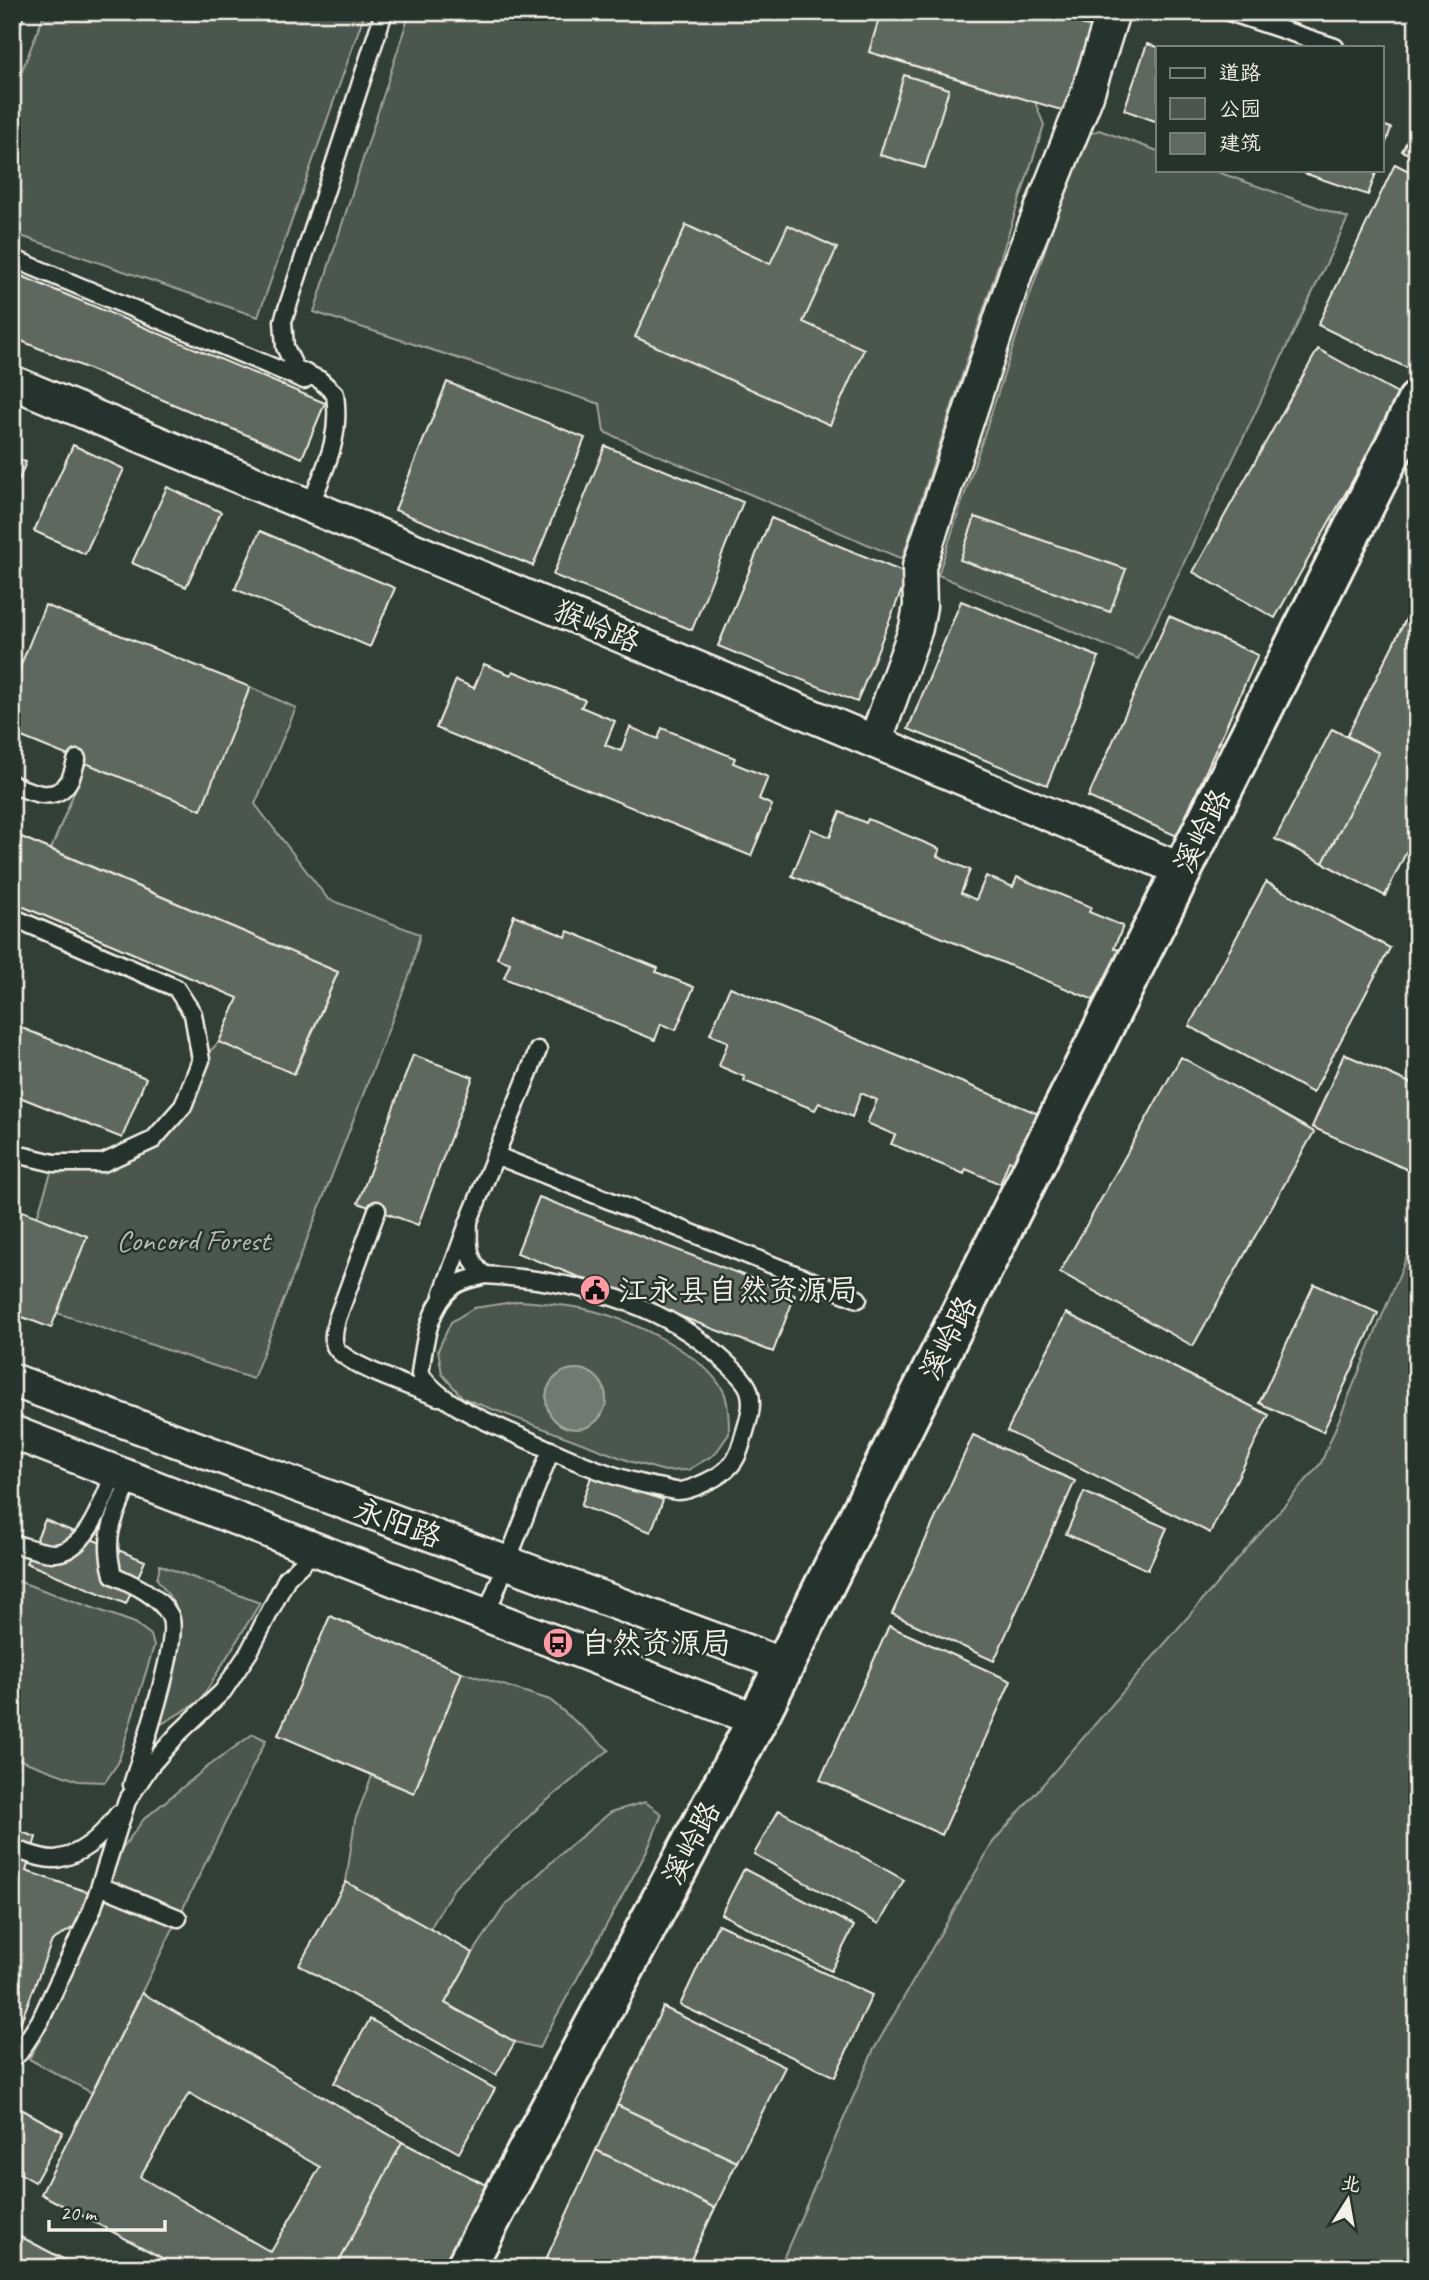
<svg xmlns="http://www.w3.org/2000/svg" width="1429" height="2280" viewBox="0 0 1429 2280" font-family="Caveat,'LXGW WenKai TC',sans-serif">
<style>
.green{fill:#4c564f;stroke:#a0a49c;stroke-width:2}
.water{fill:#727972;stroke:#a6a9a1;stroke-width:2}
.building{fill:#5f6861;stroke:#f4f1e8;stroke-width:2;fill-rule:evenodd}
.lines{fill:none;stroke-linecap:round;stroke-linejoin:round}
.service-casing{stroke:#f4f1e8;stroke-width:21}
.minor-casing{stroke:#f4f1e8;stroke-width:37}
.tertiary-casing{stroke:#f4f1e8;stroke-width:44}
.service{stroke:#26332d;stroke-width:16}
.minor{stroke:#26332d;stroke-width:32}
.tertiary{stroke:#26332d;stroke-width:38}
.labels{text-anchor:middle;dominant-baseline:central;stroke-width:5;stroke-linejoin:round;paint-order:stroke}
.street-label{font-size:30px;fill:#f4f1e8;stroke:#26332d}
.park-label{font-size:30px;fill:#b9bbb2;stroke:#26332d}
.poi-label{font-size:30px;fill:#f4f1e8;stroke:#26332d;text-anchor:start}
</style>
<rect width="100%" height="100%" fill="#323e38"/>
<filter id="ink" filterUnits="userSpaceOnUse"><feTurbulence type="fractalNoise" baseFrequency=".0143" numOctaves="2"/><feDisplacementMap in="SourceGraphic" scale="14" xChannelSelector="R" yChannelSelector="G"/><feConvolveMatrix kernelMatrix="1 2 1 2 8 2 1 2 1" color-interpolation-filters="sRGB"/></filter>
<g filter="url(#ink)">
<path class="green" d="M 45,12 L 365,12 L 258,317 L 12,233 L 12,96 Z
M 410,12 L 731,12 L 739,15 L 740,12 L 881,12 L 869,52 L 1035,102 L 1044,125 L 902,559 L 604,432 L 600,404 L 314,312 Z
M 1099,130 L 1158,151 L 1158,170 L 1212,170 L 1348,218 L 1138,659 L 938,575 L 1082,137 Z
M 250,687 L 296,708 L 255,804 L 328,899 L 420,934 L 411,971 L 253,1379 L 57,1313 L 87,1236 L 37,1217 L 54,1163 L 103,1163 L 153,1140 L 183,1107 L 201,1060 L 219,1042 L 295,1074 L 338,972 L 51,849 L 86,763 L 201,809 Z
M 1417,1232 L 1417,2268 L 779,2268 L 873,2051 L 993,1842 L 1321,1463 Z
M 519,1301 C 544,1303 570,1305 594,1311 C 633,1321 705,1354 724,1392 C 729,1404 729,1421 729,1434 L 715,1454 L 688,1470 L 665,1471 L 632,1462 L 463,1398 L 442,1374 L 438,1350 L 451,1322 L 474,1308 Z
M 160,1565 L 260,1603 L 200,1701 L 158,1726 C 166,1699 185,1643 180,1617 C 176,1603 165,1590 157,1579 Z
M 12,1579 L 135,1623 L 151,1635 L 154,1646 L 118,1763 L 105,1782 L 78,1781 L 12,1757 Z
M 462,1672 L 550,1700 L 609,1750 L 538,1808 L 454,1888 L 430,1929 L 346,1882 L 355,1820 L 372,1776 L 414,1793 Z
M 253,1734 L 266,1740 L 92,2093 L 29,2059 L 50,2022 L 90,1936 L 113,1861 L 144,1819 L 206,1768 Z
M 645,1802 L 662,1814 L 647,1851 L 539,2048 L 515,2042 L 445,2003 L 473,1953 L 504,1907 L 559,1855 L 611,1812 Z"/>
<path class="water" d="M546 1399a30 30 0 1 1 60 0a30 30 0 1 1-60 0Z"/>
<path class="building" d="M 881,12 L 1042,12 L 1097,29 L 1071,113 L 869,52 Z
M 1147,44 L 1158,47 L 1158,122 L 1124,110 Z
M 904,75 L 949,89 L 925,168 L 880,155 Z
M 1417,121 L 1417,158 L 1402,151 Z
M 1382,125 L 1391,128 L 1382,155 Z
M 1395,164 L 1417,175 L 1417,354 L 1409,369 L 1318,325 Z
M 1295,170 L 1377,170 L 1368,195 Z
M 686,225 L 770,264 L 788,225 L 837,248 L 803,322 L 864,349 L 830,425 L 635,337 Z
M 12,272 L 325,403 L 302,458 L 12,337 Z
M 1318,349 L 1401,395 L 1275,618 L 1193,572 Z
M 447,382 L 585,438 L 533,566 L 395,510 Z
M 73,445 L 124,469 L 85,554 L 34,531 Z
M 605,446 L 743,502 L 692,630 L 553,575 Z
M 12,457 L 26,462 L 12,497 Z
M 167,487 L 221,512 L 186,587 L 132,563 Z
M 975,517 L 1126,569 L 1110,612 L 960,560 Z
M 771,518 L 908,574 L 857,702 L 718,646 Z
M 260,531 L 395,588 L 370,647 L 235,589 Z
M 1417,597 L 1417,830 L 1385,896 L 1323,863 L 1379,753 L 1347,736 Z
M 961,601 L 1099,657 L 1047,785 L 908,729 Z
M 45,605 L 250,687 L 201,810 L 12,733 L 12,687 Z
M 1169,616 L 1258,655 L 1177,836 L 1088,797 Z
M 484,664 L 511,675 L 513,671 L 585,700 L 581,707 L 615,721 L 605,745 L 621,751 L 630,727 L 658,739 L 662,728 L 735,758 L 733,763 L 768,777 L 759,799 L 772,805 L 751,856 L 436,728 L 456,680 L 474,688 Z
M 1332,729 L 1379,753 L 1323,863 L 1275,839 Z
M 840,812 L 866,823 L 868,819 L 940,849 L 937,856 L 970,870 L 961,893 L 976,900 L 986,876 L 1013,887 L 1017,877 L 1091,907 L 1089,912 L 1123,926 L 1114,948 L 1127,954 L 1106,1005 L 792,876 L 811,829 L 830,837 Z
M 12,833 L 338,972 L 294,1074 L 219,1042 L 238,998 L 12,902 Z
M 1266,882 L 1390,948 L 1313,1093 L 1189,1026 Z
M 514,915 L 566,937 L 568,931 L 658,968 L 656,972 L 694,987 L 676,1030 L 661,1024 L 655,1040 L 504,978 L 510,963 L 497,958 Z
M 730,987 L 1044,1116 L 1023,1167 L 1009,1161 L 1000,1184 L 966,1169 L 964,1174 L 891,1144 L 895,1135 L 867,1123 L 877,1100 L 861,1093 L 852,1117 L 819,1103 L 815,1110 L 744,1081 L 745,1077 L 719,1066 L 728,1042 L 710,1034 Z
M 12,1024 L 146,1078 L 122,1138 L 12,1094 Z
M 1344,1054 L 1417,1086 L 1417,1174 L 1312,1127 Z
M 413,1055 L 473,1077 L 418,1225 L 358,1203 Z
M 1181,1057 L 1314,1132 L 1193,1346 L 1060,1272 Z
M 539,1197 L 795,1295 L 773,1352 L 517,1253 Z
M 12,1207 L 87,1236 L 51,1328 L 12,1313 Z
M 1314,1284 L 1378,1313 L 1323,1432 L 1259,1403 Z
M 1066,1313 L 1269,1415 L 1210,1533 L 1007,1431 Z
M 973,1435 L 1075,1481 L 994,1661 L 892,1614 Z
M 592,1474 L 663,1500 L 651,1532 L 581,1506 Z
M 1084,1492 L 1167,1528 L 1148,1570 L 1066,1534 Z
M 45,1520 L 145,1561 L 126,1604 L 26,1563 Z
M 330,1616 L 462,1672 L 414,1793 L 278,1735 Z
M 889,1626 L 1011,1681 L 942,1835 L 820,1780 Z
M 779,1810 L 904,1880 L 879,1924 L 754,1854 Z
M 12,1829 L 36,1837 L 26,1871 L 88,1892 L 77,1925 L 52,1941 L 16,2034 L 12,2033 Z
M 744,1869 L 854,1926 L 831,1971 L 721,1914 Z
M 346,1882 L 473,1953 L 445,2003 L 515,2042 L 496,2075 L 299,1965 Z
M 718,1924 L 872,1995 L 835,2077 L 680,2005 Z
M 142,1993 L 402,2142 L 336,2268 L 181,2268 L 41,2194 ZM 189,2093 L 320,2167 L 271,2252 L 140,2177 Z
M 663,2007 L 785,2067 L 737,2162 L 617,2105 Z
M 370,2019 L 495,2089 L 459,2153 L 334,2083 Z
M 12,2104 L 63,2132 L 35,2182 L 12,2169 Z
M 617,2105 L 737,2162 L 715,2208 L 596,2150 Z
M 402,2142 L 488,2186 L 445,2268 L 336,2268 Z
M 596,2150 L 715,2208 L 687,2268 L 542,2268 Z
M 12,2232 L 80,2268 L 12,2268 Z"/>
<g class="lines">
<g class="service-casing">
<path id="service" d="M 1229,12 L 1335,47
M 12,20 L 15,12
M 12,258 L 304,380
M 310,506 C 326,465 341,439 335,394 L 320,380 L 295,368 L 285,347 L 283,321 L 384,12
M 12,784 C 30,792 56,804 69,781 C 73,775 74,766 77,759
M 12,917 L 176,988 L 193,1014 L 201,1060 L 183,1106 L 153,1140 L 103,1163 L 54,1163 L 12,1153
M 495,1155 L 858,1299
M 377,1210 L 337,1319 C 335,1328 332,1337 335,1346 C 343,1365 416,1388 438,1397
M 469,1221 L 538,1050
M 485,1275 C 568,1280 659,1300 721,1358 C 730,1366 745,1379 749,1390 C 755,1407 746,1426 742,1442 C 740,1449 736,1460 730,1466 C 722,1476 691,1491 678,1491 C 672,1491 664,1488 657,1487 C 616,1479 576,1462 537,1444 C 499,1426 445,1409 420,1374 C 424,1345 428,1306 454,1286 C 461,1280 476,1278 485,1275 Z
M 442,1295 L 469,1221 C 468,1241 467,1263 485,1275
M 131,1478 C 115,1517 102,1532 113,1575 C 133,1584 160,1596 170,1616 C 181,1639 141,1755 132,1785
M 12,1543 C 24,1546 44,1554 55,1553 C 88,1551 104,1497 115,1472
M 486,1615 L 551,1450
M 12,1848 C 25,1852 42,1860 56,1859 C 83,1855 103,1835 118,1814
M 100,1886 L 178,1918
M 12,2057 L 19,2053 L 40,2021 L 92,1910 L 127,1801 L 150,1766 L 179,1733 L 223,1691 L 249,1652 L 287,1578 L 308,1558 L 322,1556"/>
</g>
<g class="minor-casing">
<path id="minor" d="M 12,382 L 1182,870
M 875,742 L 916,628 L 920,606 L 919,567 L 1016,272 L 1087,95 L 1113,12
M 12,1380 L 784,1665
M 12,1432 L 757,1720"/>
</g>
<g class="tertiary-casing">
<path id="tertiary" d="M 465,2268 L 757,1720 L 1417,401"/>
</g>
<use href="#service" class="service"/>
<use href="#minor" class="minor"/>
<use href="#tertiary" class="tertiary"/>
</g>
</g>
<defs>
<g id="civic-disc" transform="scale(1.575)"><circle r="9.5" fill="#ff9aa2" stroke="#26332d"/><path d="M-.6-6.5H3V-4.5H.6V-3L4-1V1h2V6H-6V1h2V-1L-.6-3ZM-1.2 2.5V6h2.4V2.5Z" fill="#111"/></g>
<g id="bus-disc" transform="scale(1.575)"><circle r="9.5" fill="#ff9aa2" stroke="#26332d"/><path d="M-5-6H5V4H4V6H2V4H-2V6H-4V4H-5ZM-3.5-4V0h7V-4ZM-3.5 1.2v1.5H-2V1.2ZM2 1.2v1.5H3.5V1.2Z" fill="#111"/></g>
</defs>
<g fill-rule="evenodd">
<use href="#civic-disc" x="595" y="1290"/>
<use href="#bus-disc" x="558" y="1643"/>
</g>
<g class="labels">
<g class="street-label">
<text transform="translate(597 626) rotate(23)">猴岭路</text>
<text transform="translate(1202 831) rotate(-63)">溪岭路</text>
<text transform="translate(948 1338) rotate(-63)">溪岭路</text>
<text transform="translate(398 1523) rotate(20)">永阳路</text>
<text transform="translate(691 1843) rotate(-62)">溪岭路</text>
</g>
<g class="park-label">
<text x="193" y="1240">Concord Forest</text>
</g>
<g class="poi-label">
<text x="618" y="1290">江永县自然资源局</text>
<text x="581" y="1643">自然资源局</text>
</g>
</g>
<rect width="1429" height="2280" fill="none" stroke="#26332d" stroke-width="42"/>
<rect x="21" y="21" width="1387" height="2238" fill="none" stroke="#f4f1e8" stroke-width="2.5" filter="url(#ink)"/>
<rect x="1156" y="46" width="228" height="126" fill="#26332d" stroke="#787f78" stroke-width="2"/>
<rect x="1170" y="68" width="35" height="10" fill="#26332d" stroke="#787f78" stroke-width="2"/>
<text x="1219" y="80" font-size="21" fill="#f4f1e8">道路</text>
<rect x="1170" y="98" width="35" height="21" fill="#4c564f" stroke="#787f78" stroke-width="2"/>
<text x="1219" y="116" font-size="21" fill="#f4f1e8">公园</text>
<rect x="1170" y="133" width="35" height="21" fill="#5f6861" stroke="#787f78" stroke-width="2"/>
<text x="1219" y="150" font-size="21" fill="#f4f1e8">建筑</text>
<g transform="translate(1348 2200) rotate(11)" stroke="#26332d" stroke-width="5" paint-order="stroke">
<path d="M0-5L12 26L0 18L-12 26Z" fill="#f4f1e8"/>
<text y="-10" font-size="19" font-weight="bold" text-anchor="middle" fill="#f4f1e8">北</text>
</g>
<path d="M49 2220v10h116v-10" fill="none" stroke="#f4f1e8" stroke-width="3.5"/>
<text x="60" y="2220" font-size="21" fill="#f4f1e8" stroke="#26332d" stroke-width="5" paint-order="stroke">20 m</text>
</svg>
